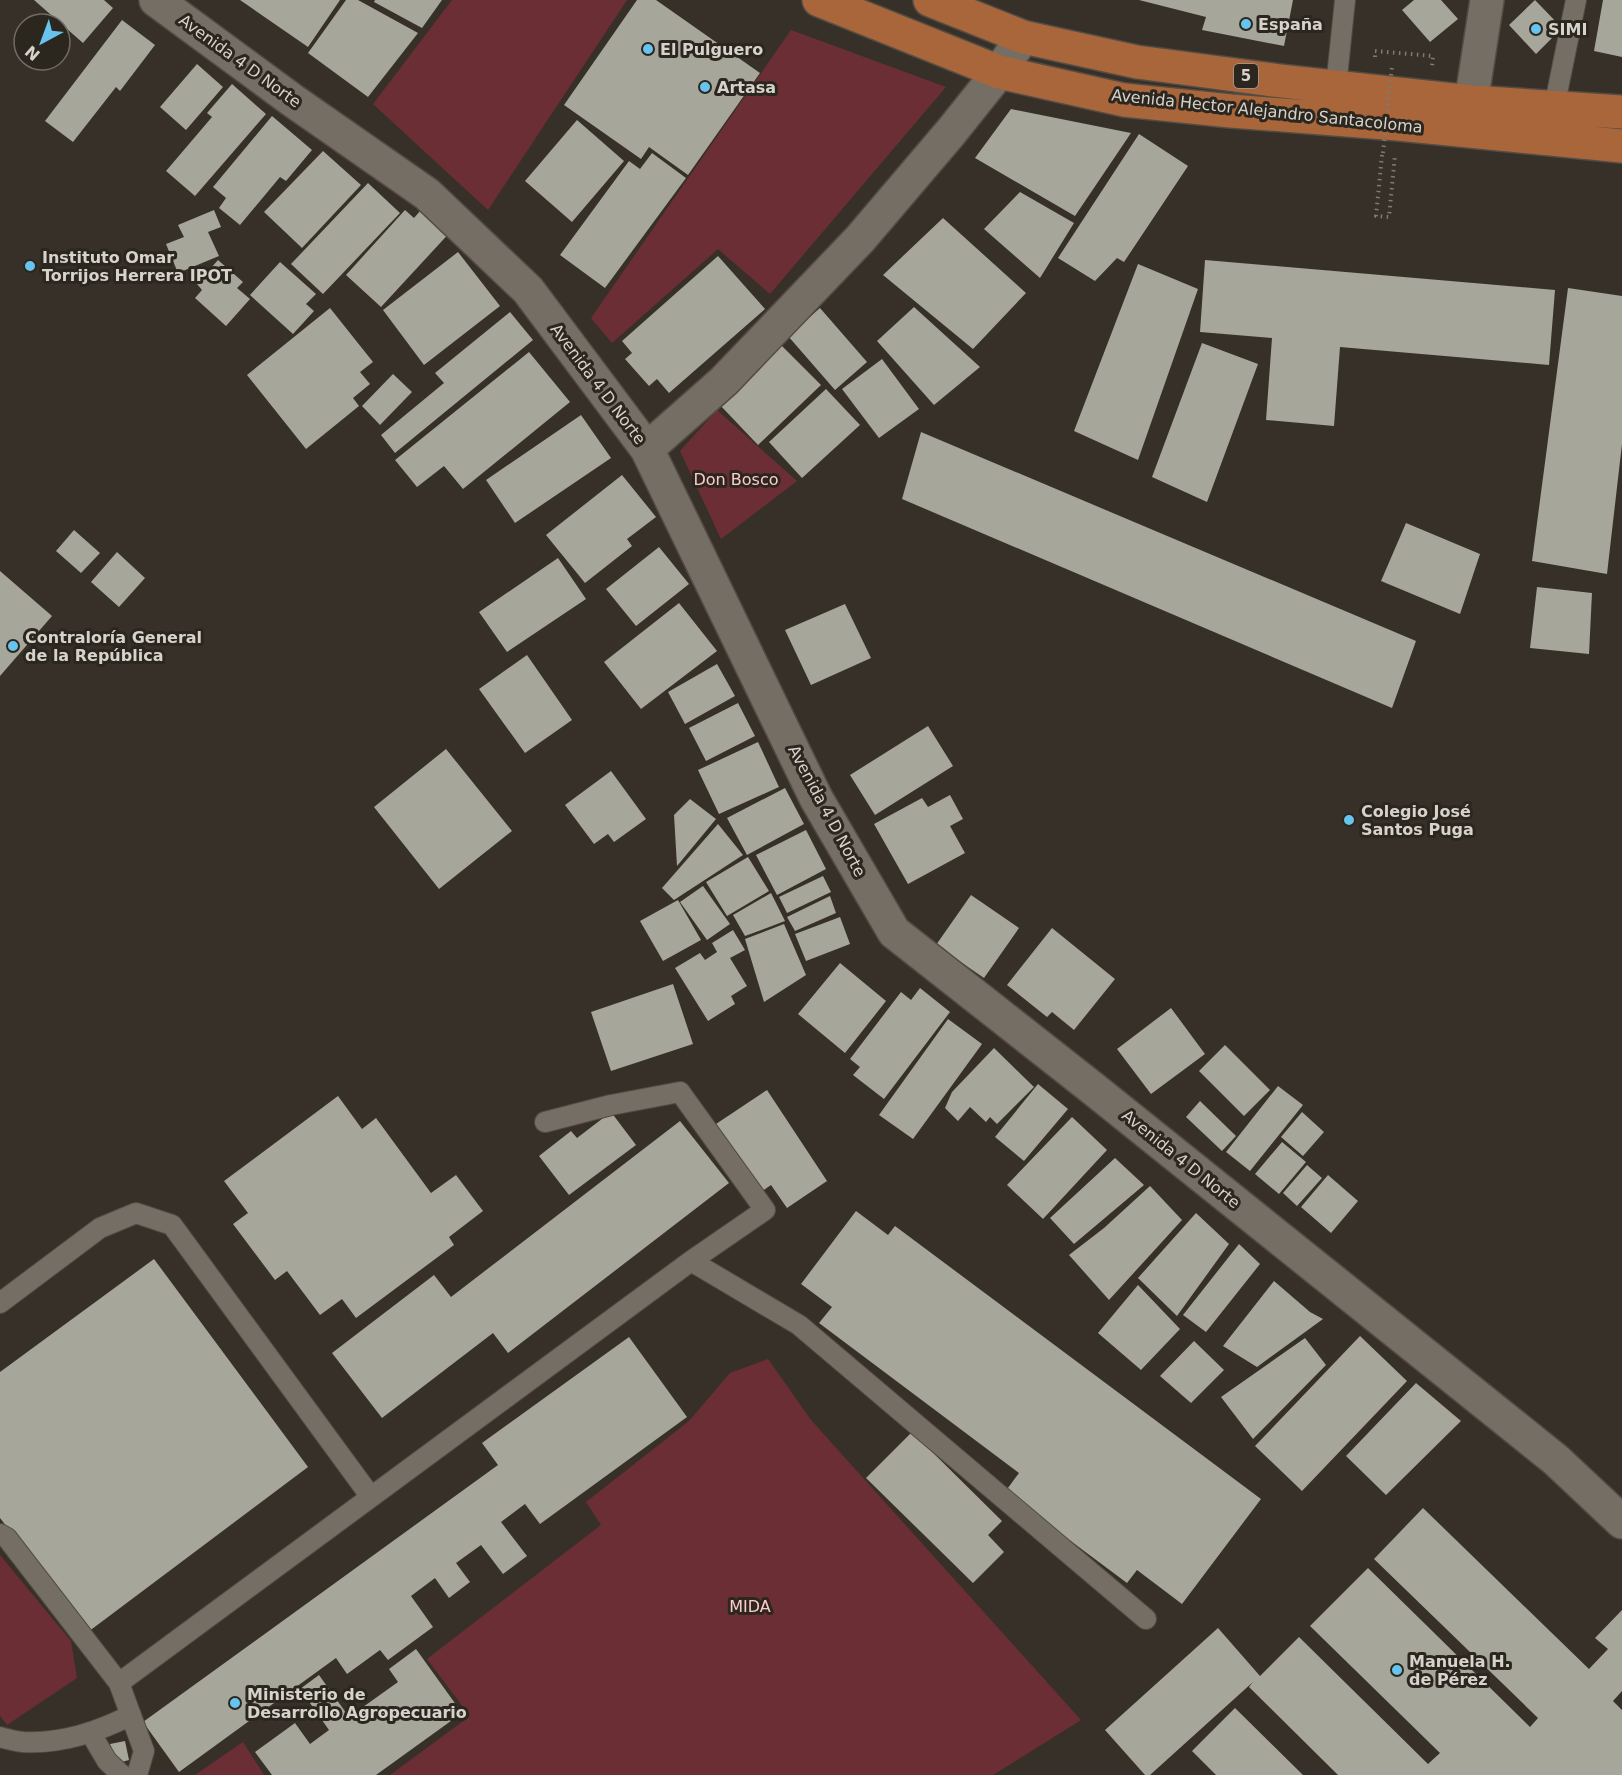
<svg xmlns="http://www.w3.org/2000/svg" width="1622" height="1775" viewBox="0 0 1622 1775" font-family="'DejaVu Sans',sans-serif">
<style>
.green{fill:#6c2e35}
.building{fill:#a6a69a}
.lines{fill:none;stroke-linecap:round;stroke-linejoin:round}
.lane-casing{stroke:#524c45;stroke-width:22}
.street-casing{stroke:#524c45;stroke-width:36}
.primary-casing{stroke:#524c45;stroke-width:36}
.path{stroke:#7f7a73;stroke-width:4;stroke-dasharray:1.5 4.5;stroke-linecap:butt}
.lane{stroke:#756e64;stroke-width:20}
.street{stroke:#756e64;stroke-width:33}
.primary{stroke:#aa663b;stroke-width:33}
.path-bridge{stroke:#7f7a73;stroke-width:4;stroke-dasharray:1.5 4.5;stroke-linecap:butt}
.poi-dot{fill:#67c4ef;stroke:#2c271e;stroke-width:2}
.labels{text-anchor:middle;dominant-baseline:central;stroke-width:6;stroke-linejoin:round;paint-order:stroke}
.shield{fill:#2c271e;stroke:#a39f98;stroke-width:1.5}
.shield-label{font-size:15px;font-weight:bold;fill:#d6d2cc}
.poi-label{font-size:16px;font-weight:bold;fill:#d6d2cc;stroke:#2c271e;text-anchor:start}
.street-label{font-size:16px;fill:#d6d2cc;stroke:#2c271e}
.park-label{font-size:16px;fill:#fdcacc;stroke:#2c271e}
</style>
<rect width="100%" height="100%" fill="#373028"/>
<path class="green" d="M 452,0 L 627,0 L 488,210 L 373,104 Z
M 791,30 L 946,87 L 770,294 L 718,249 L 612,343 L 591,318 Z
M 717,410 L 797,481 L 721,539 L 680,451 Z
M 768,1359 L 811,1420 L 1081,1720 L 993,1775 L 390,1775 L 470,1716 L 427,1659 L 601,1525 L 586,1502 L 689,1421 L 730,1373 Z
M 0,1555 L 71,1641 L 77,1678 L 7,1725 L 0,1716 Z
M 243,1742 L 264,1775 L 195,1775 Z"/>
<path class="building" d="M 34,0 L 104,0 L 113,8 L 83,43 Z
M 240,0 L 340,0 L 308,47 Z
M 346,0 L 358,0 L 418,33 L 368,97 L 308,53 Z
M 375,0 L 442,0 L 422,28 L 374,2 Z
M 637,0 L 656,0 L 760,73 L 688,175 L 649,147 L 641,159 L 564,105 Z
M 1139,0 L 1293,0 L 1284,46 L 1202,30 L 1206,17 Z
M 1414,0 L 1441,0 L 1458,19 L 1430,42 L 1402,10 Z
M 1535,0 L 1562,28 L 1536,54 L 1509,25 Z
M 1603,0 L 1622,0 L 1622,57 L 1594,51 Z
M 122,20 L 155,45 L 120,91 L 116,87 L 73,142 L 45,121 Z
M 197,64 L 223,87 L 186,130 L 160,107 Z
M 232,84 L 266,114 L 195,196 L 166,171 L 212,117 L 207,113 Z
M 1011,109 L 1131,133 L 1075,216 L 975,158 Z
M 272,116 L 312,150 L 286,181 L 280,177 L 240,225 L 219,208 L 226,198 L 213,187 Z
M 577,120 L 624,161 L 572,222 L 525,181 Z
M 1139,134 L 1188,166 L 1124,262 L 1117,258 L 1095,281 L 1058,258 Z
M 323,151 L 361,185 L 302,248 L 264,212 Z
M 652,153 L 686,178 L 605,288 L 560,255 L 629,161 L 640,169 Z
M 368,183 L 400,213 L 323,294 L 291,264 Z
M 1020,192 L 1074,223 L 1040,278 L 984,229 Z
M 427,203 L 454,228 L 381,307 L 346,275 L 405,210 L 414,218 Z
M 214,210 L 221,227 L 208,232 L 219,256 L 178,273 L 166,244 L 184,237 L 178,225 Z
M 943,218 L 1026,293 L 973,349 L 883,275 Z
M 458,252 L 500,306 L 424,365 L 383,310 Z
M 718,256 L 765,309 L 669,393 L 657,379 L 649,386 L 625,359 L 632,353 L 622,341 Z
M 218,260 L 243,282 L 237,288 L 250,299 L 226,326 L 195,298 L 202,290 L 197,284 Z
M 1205,260 L 1555,290 L 1549,365 L 1340,347 L 1334,426 L 1266,420 L 1272,338 L 1200,332 Z
M 280,262 L 316,294 L 306,304 L 314,311 L 293,334 L 250,295 Z
M 1138,264 L 1198,289 L 1138,460 L 1074,431 Z
M 1568,288 L 1622,296 L 1622,444 L 1607,574 L 1532,561 Z
M 914,307 L 980,367 L 934,405 L 877,341 Z
M 330,308 L 373,362 L 360,372 L 370,384 L 353,398 L 359,406 L 306,449 L 247,375 Z
M 820,308 L 867,362 L 835,390 L 788,336 Z
M 510,312 L 533,340 L 395,453 L 381,435 L 444,383 L 435,373 Z
M 1202,343 L 1258,364 L 1207,502 L 1152,477 Z
M 781,345 L 821,385 L 758,445 L 719,404 Z
M 529,352 L 570,402 L 463,489 L 444,466 L 417,487 L 395,460 Z
M 882,359 L 919,409 L 879,438 L 842,389 Z
M 393,374 L 412,392 L 380,425 L 362,406 Z
M 826,389 L 860,425 L 802,478 L 769,442 Z
M 581,415 L 611,458 L 515,523 L 486,480 Z
M 921,432 L 1416,641 L 1392,708 L 902,499 Z
M 622,475 L 656,517 L 627,539 L 632,546 L 585,583 L 546,535 Z
M 1406,523 L 1480,554 L 1460,614 L 1381,581 Z
M 74,530 L 100,553 L 81,573 L 56,551 Z
M 659,547 L 689,584 L 636,626 L 606,589 Z
M 117,552 L 145,578 L 119,607 L 91,582 Z
M 558,558 L 586,599 L 507,652 L 479,612 Z
M 0,571 L 52,616 L 0,676 Z
M 1537,587 L 1592,593 L 1589,654 L 1530,648 Z
M 679,603 L 717,651 L 641,709 L 604,662 Z
M 845,604 L 871,658 L 811,685 L 785,630 Z
M 527,655 L 572,720 L 525,753 L 479,689 Z
M 717,664 L 735,696 L 685,724 L 668,692 Z
M 738,703 L 755,736 L 706,761 L 689,728 Z
M 928,726 L 953,766 L 875,815 L 850,775 Z
M 758,742 L 779,787 L 719,814 L 698,770 Z
M 446,749 L 512,831 L 439,889 L 374,807 Z
M 611,771 L 646,819 L 614,842 L 608,834 L 594,844 L 565,805 Z
M 785,788 L 804,824 L 747,855 L 727,818 Z
M 950,795 L 963,819 L 950,826 L 965,853 L 908,884 L 874,824 L 922,798 L 928,807 Z
M 690,799 L 716,819 L 677,866 L 674,815 Z
M 718,824 L 743,855 L 674,900 L 662,888 Z
M 806,830 L 826,869 L 777,895 L 756,855 Z
M 748,857 L 769,891 L 727,916 L 706,882 Z
M 823,876 L 831,892 L 787,913 L 779,897 Z
M 703,886 L 730,924 L 707,940 L 680,902 Z
M 771,893 L 785,921 L 745,936 L 733,915 Z
M 971,895 L 1019,928 L 984,978 L 936,945 Z
M 830,896 L 836,913 L 795,931 L 787,917 Z
M 678,900 L 701,940 L 663,961 L 640,921 Z
M 840,917 L 850,944 L 806,961 L 795,934 Z
M 784,924 L 806,975 L 764,1002 L 745,939 Z
M 1052,928 L 1115,979 L 1074,1030 L 1052,1012 L 1047,1017 L 1007,985 Z
M 733,930 L 745,950 L 730,958 L 747,986 L 731,996 L 735,1004 L 708,1021 L 675,968 L 700,953 L 705,960 L 717,952 L 712,943 Z
M 840,963 L 886,1001 L 845,1053 L 798,1014 Z
M 673,984 L 693,1044 L 611,1071 L 591,1012 Z
M 920,988 L 950,1012 L 884,1099 L 853,1075 L 860,1067 L 850,1059 L 901,992 L 911,1000 Z
M 1171,1008 L 1205,1054 L 1151,1094 L 1117,1049 Z
M 948,1019 L 982,1044 L 913,1139 L 879,1115 Z
M 1225,1045 L 1270,1090 L 1244,1116 L 1199,1071 Z
M 994,1048 L 1034,1087 L 997,1124 L 990,1117 L 986,1122 L 970,1107 L 958,1121 L 945,1108 L 952,1092 Z
M 1038,1084 L 1068,1109 L 1024,1161 L 995,1137 Z
M 1278,1086 L 1303,1105 L 1250,1171 L 1226,1152 Z
M 767,1090 L 827,1181 L 787,1208 L 771,1185 L 761,1192 L 716,1124 Z
M 338,1096 L 362,1129 L 376,1118 L 431,1193 L 456,1175 L 483,1211 L 449,1237 L 454,1245 L 356,1318 L 342,1299 L 320,1315 L 287,1271 L 275,1280 L 233,1224 L 248,1213 L 224,1181 Z
M 1200,1101 L 1236,1136 L 1222,1151 L 1186,1117 Z
M 611,1112 L 636,1145 L 569,1195 L 539,1156 L 571,1131 L 577,1138 Z
M 1302,1112 L 1324,1132 L 1303,1156 L 1281,1137 Z
M 1072,1117 L 1107,1150 L 1043,1219 L 1007,1185 Z
M 680,1121 L 729,1183 L 508,1353 L 493,1333 L 382,1418 L 332,1353 L 434,1275 L 451,1297 Z
M 1282,1142 L 1306,1162 L 1279,1194 L 1255,1174 Z
M 1115,1158 L 1144,1185 L 1074,1244 L 1050,1218 Z
M 1307,1165 L 1322,1178 L 1297,1206 L 1283,1193 Z
M 1328,1175 L 1358,1201 L 1331,1233 L 1301,1207 Z
M 1150,1186 L 1182,1220 L 1109,1300 L 1069,1255 L 1104,1228 Z
M 856,1211 L 888,1235 L 895,1226 L 1261,1499 L 1182,1604 L 1137,1570 L 1127,1583 L 1005,1492 L 1019,1473 L 819,1323 L 832,1307 L 801,1284 Z
M 1196,1213 L 1229,1244 L 1177,1316 L 1138,1278 Z
M 1239,1244 L 1260,1264 L 1206,1332 L 1183,1315 Z
M 154,1259 L 308,1467 L 88,1632 L 0,1518 L 0,1372 Z
M 1274,1281 L 1310,1312 L 1323,1319 L 1257,1367 L 1223,1346 Z
M 1138,1285 L 1180,1329 L 1141,1370 L 1098,1333 Z
M 1360,1336 L 1407,1381 L 1302,1491 L 1255,1446 Z
M 629,1337 L 687,1417 L 540,1524 L 525,1504 L 501,1522 L 527,1556 L 503,1574 L 481,1545 L 456,1563 L 470,1582 L 449,1598 L 435,1578 L 411,1596 L 433,1627 L 388,1660 L 380,1650 L 347,1674 L 336,1658 L 179,1772 L 143,1722 L 498,1465 L 482,1443 Z
M 1305,1338 L 1326,1365 L 1253,1439 L 1221,1397 Z
M 1194,1341 L 1224,1370 L 1191,1403 L 1160,1376 Z
M 1416,1383 L 1461,1421 L 1386,1495 L 1346,1456 Z
M 912,1432 L 1002,1521 L 988,1535 L 1004,1552 L 973,1583 L 866,1478 Z
M 1423,1508 L 1589,1669 L 1608,1649 L 1595,1638 L 1622,1610 L 1622,1691 L 1613,1701 L 1622,1710 L 1622,1775 L 1338,1775 L 1249,1687 L 1253,1682 L 1150,1775 L 1145,1775 L 1105,1730 L 1218,1628 L 1260,1676 L 1299,1637 L 1428,1764 L 1440,1753 L 1310,1626 L 1368,1568 L 1530,1727 L 1538,1718 L 1374,1559 Z
M 416,1649 L 462,1713 L 376,1775 L 272,1775 L 255,1752 L 295,1723 L 310,1744 L 329,1730 L 300,1689 L 319,1675 L 349,1717 L 398,1682 L 389,1669 Z
M 1235,1708 L 1303,1775 L 1216,1775 L 1192,1751 Z
M 125,1741 L 129,1760 L 115,1764 L 110,1744 Z"/>
<g class="lines">
<g class="lane-casing">
<path id="lane" d="M 1336,87 L 1345,0
M 1554,108 L 1576,0
M 545,1122 L 611,1105 L 680,1092 L 765,1210 L 691,1261
M 0,1303 L 100,1228 L 136,1213 L 172,1225 L 371,1497
M 0,1534 L 7,1538 L 119,1683 L 144,1751 L 137,1775
M 119,1683 L 691,1261 L 799,1325 L 1146,1619
M 90,1732 L 107,1761 L 122,1775
M 0,1737 C 7,1739 15,1741 23,1742 C 61,1744 98,1732 131,1715"/>
</g>
<g class="street-casing">
<path id="street" d="M 156,0 L 292,100 L 427,194 L 528,290 L 647,449 L 816,798 L 894,932 L 1091,1087 L 1505,1419 L 1556,1460 L 1622,1522
M 1467,129 L 1487,0
M 647,449 L 724,381 L 860,239 L 951,132 L 999,72 L 1023,37"/>
</g>
<g class="primary-casing">
<path id="primary" d="M 819,0 L 999,72 L 1124,100 L 1231,111 L 1398,124 L 1622,146
M 930,0 L 1023,37 L 1137,62 L 1281,81 L 1471,102 L 1622,112"/>
</g>
<path class="path" d="M 1375,57 L 1375,51 L 1433,56 L 1432,66
M 1382,155 L 1376,216 L 1389,217 L 1395,155"/>
<use href="#lane" class="lane"/>
<use href="#street" class="street"/>
<use href="#primary" class="primary"/>
<path class="path-bridge" d="M 1383,153 L 1392,66"/>
</g>
<g class="poi-dot">
<circle cx="1246" cy="24" r="6"/>
<circle cx="1536" cy="29" r="6"/>
<circle cx="648" cy="49" r="6"/>
<circle cx="705" cy="87" r="6"/>
<circle cx="30" cy="266" r="6"/>
<circle cx="13" cy="646" r="6"/>
<circle cx="1349" cy="820" r="6"/>
<circle cx="1397" cy="1670" r="6"/>
<circle cx="235" cy="1703" r="6"/>
</g>
<g class="labels">
<rect class="shield" x="1234" y="64" width="24" height="24" rx="4.5"/>
<g class="shield-label">
<text x="1246" y="76">5</text>
</g>
<g class="poi-label">
<text x="1258" y="24">España</text>
<text x="1548" y="29">SIMI</text>
<text x="660" y="49">El Pulguero</text>
<text x="717" y="87">Artasa</text>
<text x="42" y="257">Instituto Omar<tspan x="42" dy="18">Torrijos Herrera IPOT</tspan></text>
<text x="25" y="637">Contraloría General<tspan x="25" dy="18">de la República</tspan></text>
<text x="1361" y="811">Colegio José<tspan x="1361" dy="18">Santos Puga</tspan></text>
<text x="1409" y="1661">Manuela H.<tspan x="1409" dy="18">de Pérez</tspan></text>
<text x="247" y="1694">Ministerio de<tspan x="247" dy="18">Desarrollo Agropecuario</tspan></text>
</g>
<g class="street-label">
<text transform="translate(240 61) rotate(36)">Avenida 4 D Norte</text>
<text transform="translate(1267 111) rotate(6)">Avenida Hector Alejandro Santacoloma</text>
<text transform="translate(598 384) rotate(53)">Avenida 4 D Norte</text>
<text transform="translate(827 811) rotate(62)">Avenida 4 D Norte</text>
<text transform="translate(1181 1159) rotate(39)">Avenida 4 D Norte</text>
</g>
<g class="park-label">
<text x="736" y="479">Don Bosco</text>
<text x="750" y="1606">MIDA</text>
</g>
</g>
<g transform="translate(42 42) rotate(221)"><circle r="28" fill="#2c271e" stroke="#706b64" stroke-width="1.5"/>
<path d="M0-4.5L10 22L0 15L-10 22Z" fill="#67c4ef"/>
<text y="-9" font-size="16" font-weight="bold" text-anchor="middle" fill="#d6d2cc">N</text>
</g>
</svg>
